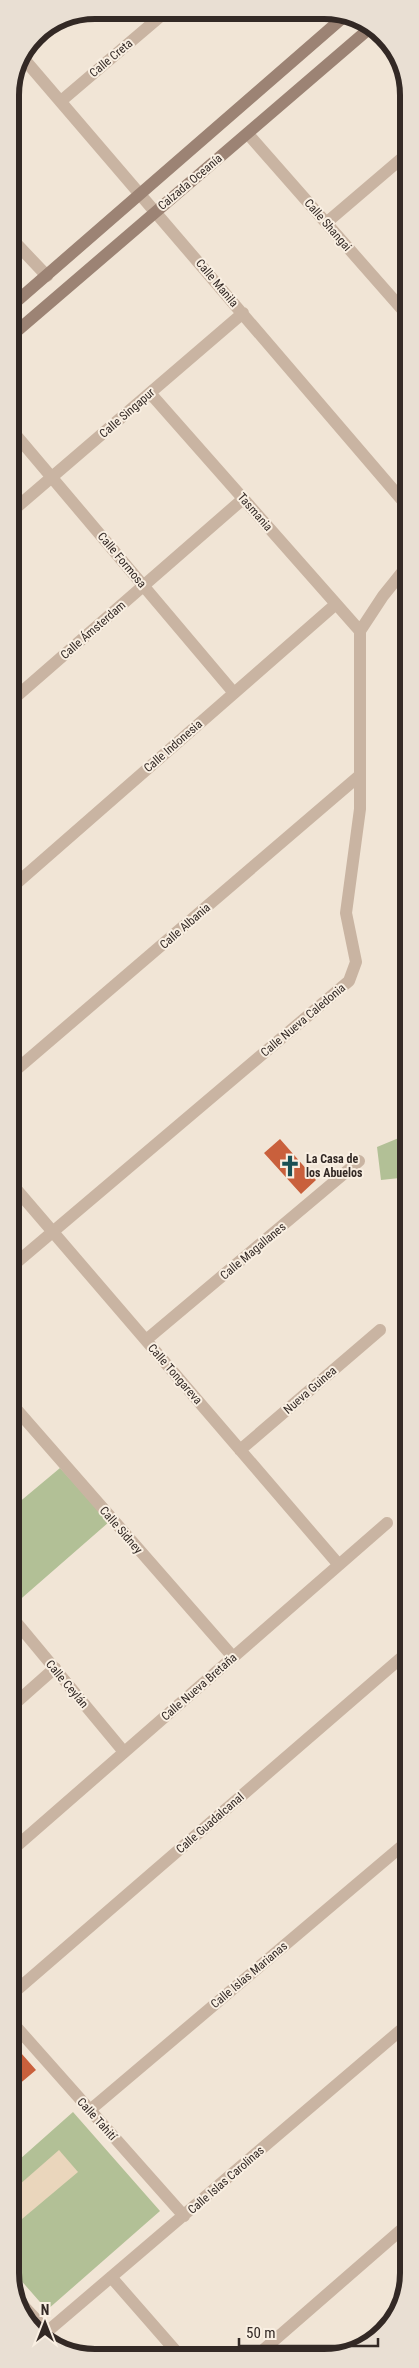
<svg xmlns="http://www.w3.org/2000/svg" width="419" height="2368" viewBox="0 0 419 2368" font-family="'Roboto Condensed',sans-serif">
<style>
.green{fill:#b2c096}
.plaza{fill:#ead6bc}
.building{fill:#c9603c}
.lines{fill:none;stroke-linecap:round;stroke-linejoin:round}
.street{stroke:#c9b4a2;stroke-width:12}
.secondary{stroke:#9c8374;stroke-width:12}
.labels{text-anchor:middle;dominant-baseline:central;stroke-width:4;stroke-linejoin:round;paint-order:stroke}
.street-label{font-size:12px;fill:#332925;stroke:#f9efe2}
.poi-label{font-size:12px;font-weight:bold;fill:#332925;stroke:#f9efe2;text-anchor:start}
.rim{fill:none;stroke:#332925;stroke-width:6}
</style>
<rect width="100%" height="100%" fill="#f1e5d6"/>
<path class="green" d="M 406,1135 L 409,1144 L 409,1177 L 381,1180 L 377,1147 Z
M 60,1468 L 109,1522 L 15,1604 L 11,1599 L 11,1509 Z
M 73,2112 L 160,2211 L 47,2310 L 11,2269 L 11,2167 Z"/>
<path class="plaza" d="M 59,2150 L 78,2172 L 22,2219 L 11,2205 L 11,2192 Z"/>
<path class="building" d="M 280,1139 L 316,1180 L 301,1194 L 264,1153 Z
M 14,2045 L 36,2070 L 11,2091 L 11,2048 Z
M 11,2149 L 18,2157 L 11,2163 Z"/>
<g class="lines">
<path class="street" d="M 24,59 L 408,507
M 61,101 L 162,15
M 248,134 L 408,316
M 326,223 L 408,153
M 10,237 L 47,276
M 150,393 L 360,631
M 10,428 L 234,693
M 10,513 L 243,313
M 360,631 L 383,596 L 408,565
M 10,702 L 243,499
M 10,889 L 336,604
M 10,1075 L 359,776
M 10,1182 L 339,1565
M 10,1268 L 349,981 L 356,962 L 346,913 L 360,809 L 360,631
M 146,1340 L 359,1161
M 10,1402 L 233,1657
M 240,1450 L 380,1330
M 11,1616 L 124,1752
M 11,1707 L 55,1668
M 11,1851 L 387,1523
M 11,1995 L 409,1651
M 11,2021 L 184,2216
M 90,2110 L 409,1840
M 111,2277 L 181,2357
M 18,2300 L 47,2331
M 42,2336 L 409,2023
M 255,2357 L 409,2223"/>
<path class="secondary" d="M 10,307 L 347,14
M 10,337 L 370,28"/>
</g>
<defs>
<g id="church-bare" transform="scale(1.725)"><path d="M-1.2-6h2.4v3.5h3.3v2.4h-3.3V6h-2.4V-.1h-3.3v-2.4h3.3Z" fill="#1a5155" stroke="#f9efe2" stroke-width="2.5" paint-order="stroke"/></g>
</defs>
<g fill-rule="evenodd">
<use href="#church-bare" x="290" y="1166"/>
</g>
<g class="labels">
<g class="street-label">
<text transform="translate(111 58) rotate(-40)">Calle Creta</text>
<text transform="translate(190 182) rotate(-40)">Calzada Oceanía</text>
<text transform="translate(328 225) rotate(49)">Calle Shangai</text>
<text transform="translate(217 283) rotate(50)">Calle Manila</text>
<text transform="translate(127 413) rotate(-41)">Calle Singapur</text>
<text transform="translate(255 512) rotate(49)">Tasmania</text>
<text transform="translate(122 560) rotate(50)">Calle Formosa</text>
<text transform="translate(93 630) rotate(-41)">Calle Ámsterdam</text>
<text transform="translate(173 746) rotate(-41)">Calle Indonesia</text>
<text transform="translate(185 926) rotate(-41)">Calle Albania</text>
<text transform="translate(303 1020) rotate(-40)">Calle Nueva Caledonia</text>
<text transform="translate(253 1251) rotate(-40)">Calle Magallanes</text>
<text transform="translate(175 1374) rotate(49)">Calle Tongareva</text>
<text transform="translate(310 1390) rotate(-41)">Nueva Guinea</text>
<text transform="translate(121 1530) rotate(49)">Calle Sidney</text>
<text transform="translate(67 1684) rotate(50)">Calle Ceylán</text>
<text transform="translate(199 1687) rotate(-41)">Calle Nueva Bretaña</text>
<text transform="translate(210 1823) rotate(-41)">Calle Guadalcanal</text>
<text transform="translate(249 1975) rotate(-40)">Calle Islas Marianas</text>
<text transform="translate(97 2119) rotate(48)">Calle Tahití</text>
<text transform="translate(226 2180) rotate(-41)">Calle Islas Carolinas</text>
</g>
<g class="poi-label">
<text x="306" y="1159">La Casa de<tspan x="306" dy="14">los Abuelos</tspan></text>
</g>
</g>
<path d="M0 0H419V2368H0ZM95 19H324A76 76 0 0 1 400 95V2273A76 76 0 0 1 324 2349H95A76 76 0 0 1 19 2273V95A76 76 0 0 1 95 19Z" fill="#e9dfd3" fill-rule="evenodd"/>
<path class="rim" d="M95 19H324A76 76 0 0 1 400 95V2273A76 76 0 0 1 324 2349H95A76 76 0 0 1 19 2273V95A76 76 0 0 1 95 19Z"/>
<g transform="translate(45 2323)" stroke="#f9efe2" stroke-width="4" paint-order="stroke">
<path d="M0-4L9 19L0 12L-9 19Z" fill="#332925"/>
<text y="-8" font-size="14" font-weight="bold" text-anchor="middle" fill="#332925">N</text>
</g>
<path d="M239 2338v8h139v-8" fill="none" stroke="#332925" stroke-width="2.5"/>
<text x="246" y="2338" font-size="15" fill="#332925" stroke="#f9efe2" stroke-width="4" paint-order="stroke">50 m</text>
</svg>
